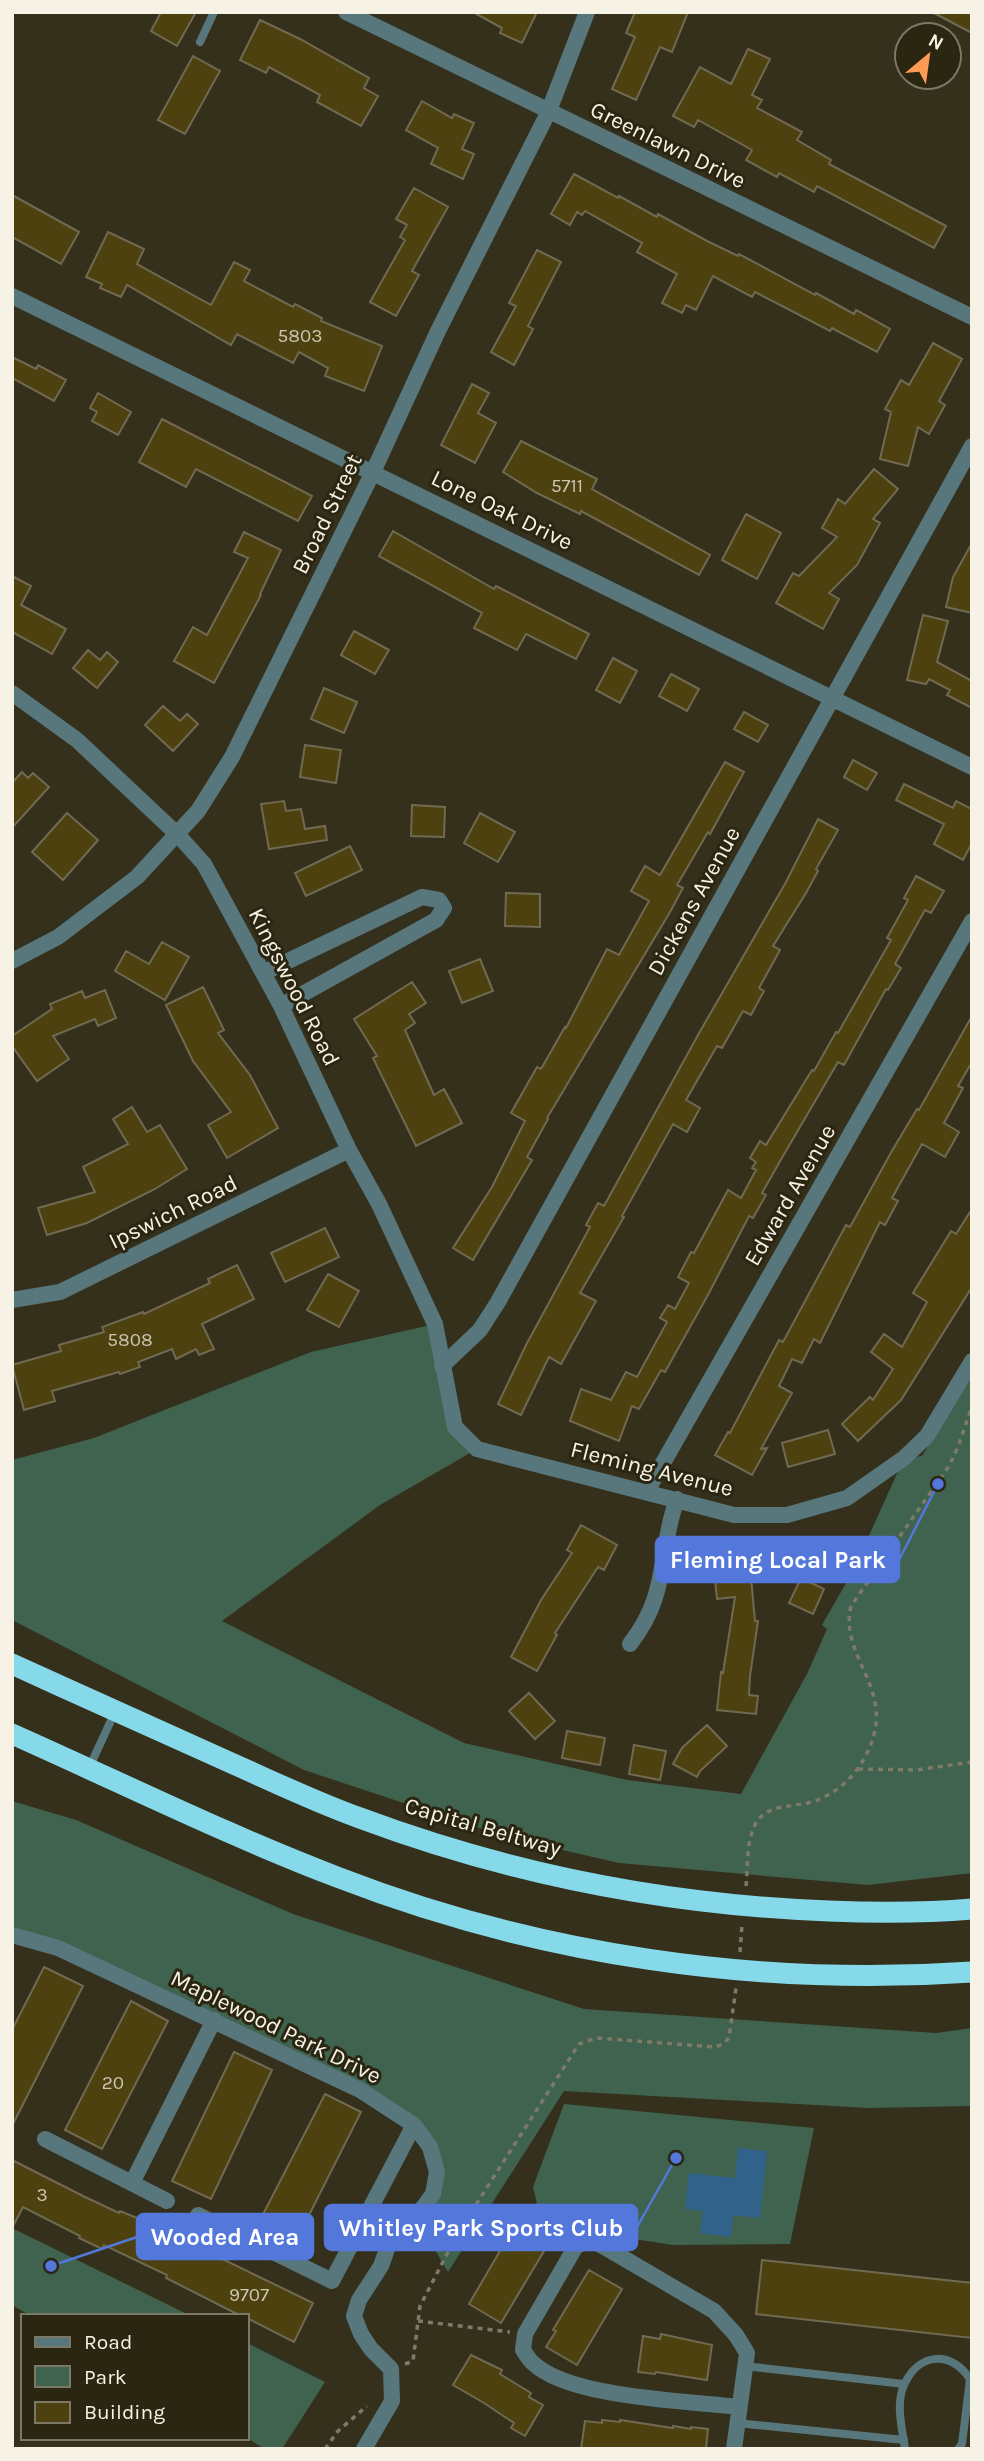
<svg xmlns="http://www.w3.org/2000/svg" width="984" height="2461" viewBox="0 0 984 2461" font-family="Karla,sans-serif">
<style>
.green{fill:#3f634f}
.water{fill:#30628a}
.building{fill:#4d4110;stroke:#706a53;stroke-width:2}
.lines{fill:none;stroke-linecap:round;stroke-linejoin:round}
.path{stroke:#7e7a68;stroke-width:3.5;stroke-dasharray:5 5;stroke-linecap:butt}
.lane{stroke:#57777d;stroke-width:8}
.street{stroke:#57777d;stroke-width:16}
.highway{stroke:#85d9e9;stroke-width:21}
.labels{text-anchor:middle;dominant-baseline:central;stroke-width:6;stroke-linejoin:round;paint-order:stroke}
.number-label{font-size:19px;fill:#ccc6b0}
.street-label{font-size:23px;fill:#f6f2e5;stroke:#2b2611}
.leader{fill:none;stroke:#5377db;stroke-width:2.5}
.callout-dot{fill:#5377db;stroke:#2b2611;stroke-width:2.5}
.callout{fill:#5377db;stroke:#5377db;stroke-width:2.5}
.callout-label{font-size:24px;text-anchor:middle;font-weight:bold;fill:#fff}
</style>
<rect width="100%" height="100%" fill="#35301b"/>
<path class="green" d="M 435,1324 L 454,1427 L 477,1449 L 380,1505 L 222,1621 L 464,1743 L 627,1780 L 741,1794 L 808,1672 L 827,1629 L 822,1625 L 853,1571 L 904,1458 L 922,1456 L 972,1372 L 972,1873 L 868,1885 L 619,1863 L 506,1837 L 304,1770 L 12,1620 L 12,1460 L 94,1438 L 311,1352 Z
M 12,1801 L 76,1820 L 293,1914 L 584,2009 L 936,2033 L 972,2028 L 972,2106 L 868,2108 L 564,2091 L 448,2272 L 416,2217 L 437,2172 L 413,2125 L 360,2090 L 12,1935 Z
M 564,2104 L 814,2128 L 790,2244 L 673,2245 L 542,2225 L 533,2187 Z
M 12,2228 L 191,2316 L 31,2316 L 12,2305 Z
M 247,2343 L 325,2382 L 282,2449 L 265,2449 L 247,2438 Z"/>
<path class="water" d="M 738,2148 L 767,2151 L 760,2218 L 733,2215 L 731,2237 L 700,2233 L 703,2211 L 685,2209 L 689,2173 L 735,2178 Z"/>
<path class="building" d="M 161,12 L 196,12 L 177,46 L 151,31 Z
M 473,12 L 537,12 L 522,43 L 500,33 L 502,28 Z
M 635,12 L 688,12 L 672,52 L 660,47 L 636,100 L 612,89 L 635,37 L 626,33 Z
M 932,12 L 972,12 L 972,33 Z
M 260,20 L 300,39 L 369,78 L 364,88 L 378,96 L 361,126 L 317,102 L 320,95 L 269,67 L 266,73 L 240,60 Z
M 748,49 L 770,59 L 752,95 L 762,100 L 757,108 L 802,132 L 797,140 L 831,160 L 829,164 L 946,226 L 934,248 L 817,186 L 814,192 L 779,173 L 777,177 L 746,160 L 752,150 L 698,120 L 694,127 L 673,116 L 700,67 L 731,84 Z
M 193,56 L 220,71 L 185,134 L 158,120 Z
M 422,101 L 452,118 L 454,114 L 474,123 L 462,149 L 474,154 L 463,179 L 431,164 L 438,148 L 406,130 Z
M 574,174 L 618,198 L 619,196 L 657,217 L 658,214 L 707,241 L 738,256 L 739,254 L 815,295 L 816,293 L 854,314 L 856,310 L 890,329 L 877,352 L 832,328 L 830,331 L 755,292 L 752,297 L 713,276 L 696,310 L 686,305 L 682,313 L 662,303 L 677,274 L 637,252 L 642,243 L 585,211 L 582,215 L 577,212 L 570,225 L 551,214 Z
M 414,188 L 448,207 L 412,271 L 419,275 L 396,316 L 370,302 L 405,240 L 400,237 L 407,225 L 396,219 Z
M 12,195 L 79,232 L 61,264 L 12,237 Z
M 108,232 L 144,249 L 137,264 L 211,305 L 234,262 L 250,270 L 244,281 L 293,307 L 295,304 L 322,318 L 321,321 L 382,346 L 364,391 L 325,376 L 328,368 L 299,352 L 293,363 L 237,334 L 231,345 L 127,285 L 121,297 L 100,288 L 102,284 L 86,277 Z
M 537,250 L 561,262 L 528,326 L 533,329 L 514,365 L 491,352 L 516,306 L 509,303 Z
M 933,343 L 962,359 L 939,401 L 945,405 L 929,434 L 918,427 L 908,466 L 880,459 L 891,412 L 885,409 L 901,380 L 909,385 Z
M 12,357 L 36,369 L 38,365 L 66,380 L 54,401 L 12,378 Z
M 472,384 L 489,393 L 478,413 L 496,423 L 475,463 L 441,445 Z
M 98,393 L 131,412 L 118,435 L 92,421 L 97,412 L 90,408 Z
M 162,419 L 312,496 L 298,521 L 196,469 L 186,487 L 139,462 Z
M 521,441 L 597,479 L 592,489 L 710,555 L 699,575 L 581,511 L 580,514 L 537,493 L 503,472 Z
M 874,469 L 898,489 L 873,519 L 880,523 L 857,565 L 829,593 L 839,599 L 823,629 L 776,603 L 793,573 L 799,576 L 837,537 L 822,528 L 838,499 L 845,504 Z
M 746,514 L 781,533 L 757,579 L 722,560 Z
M 393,531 L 494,589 L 496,586 L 589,634 L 576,659 L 526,634 L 517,650 L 474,628 L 482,613 L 379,556 Z
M 244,532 L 281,550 L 260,594 L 261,595 L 214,683 L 174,661 L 193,627 L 207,635 L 248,558 L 234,552 Z
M 972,543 L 972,613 L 946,607 L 953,577 Z
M 12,576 L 31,586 L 21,605 L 66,629 L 52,654 L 12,632 Z
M 923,615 L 948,621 L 937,662 L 972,681 L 972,708 L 947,695 L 950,690 L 929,679 L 926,684 L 907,680 Z
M 354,631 L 389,650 L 375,674 L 341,655 Z
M 88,650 L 100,660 L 107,652 L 118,662 L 97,688 L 73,668 Z
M 613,658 L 637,671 L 620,703 L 596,690 Z
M 671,674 L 699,689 L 687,711 L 659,696 Z
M 324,688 L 357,702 L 344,733 L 311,719 Z
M 163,706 L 180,721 L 187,714 L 198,724 L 173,751 L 145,725 Z
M 744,712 L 768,725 L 758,742 L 734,729 Z
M 305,745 L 341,750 L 336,783 L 300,777 Z
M 853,760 L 877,773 L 867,790 L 844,777 Z
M 725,762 L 744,772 L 710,834 L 708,832 L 677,885 L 683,888 L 670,912 L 547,1118 L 548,1119 L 527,1157 L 532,1160 L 473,1260 L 453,1248 L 492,1187 L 525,1121 L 511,1113 L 537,1067 L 541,1069 L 565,1027 L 566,1028 L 607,949 L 619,955 L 649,901 L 631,891 L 645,866 L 660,875 Z
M 22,772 L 28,778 L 33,773 L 49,787 L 12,828 L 12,783 Z
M 904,784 L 953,808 L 956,801 L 972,809 L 972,843 L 963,860 L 934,844 L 944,824 L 896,800 Z
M 284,801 L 286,811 L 301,809 L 305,829 L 325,826 L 327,840 L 269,849 L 261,804 Z
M 412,805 L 445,807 L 444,837 L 411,836 Z
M 67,813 L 98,840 L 63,880 L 32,852 Z
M 480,813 L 515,832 L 498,862 L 464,843 Z
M 818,819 L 838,830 L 816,869 L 818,871 L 806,893 L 773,946 L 780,950 L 759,988 L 764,991 L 751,1015 L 743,1011 L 722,1048 L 717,1046 L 686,1100 L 700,1108 L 687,1132 L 673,1124 L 622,1216 L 624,1217 L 580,1293 L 596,1301 L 561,1364 L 549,1357 L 521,1415 L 498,1404 L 526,1345 L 590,1227 L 586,1225 L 598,1203 L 604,1206 L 698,1035 L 786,882 Z
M 350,846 L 362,870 L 306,896 L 295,873 Z
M 916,876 L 944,891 L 931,913 L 925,910 L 895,964 L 901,968 L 888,990 L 886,989 L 844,1065 L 838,1062 L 783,1156 L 762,1193 L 766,1195 L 753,1218 L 749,1216 L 709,1293 L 665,1372 L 661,1370 L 639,1409 L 632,1406 L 619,1441 L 570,1421 L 581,1389 L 611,1400 L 626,1372 L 637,1377 L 667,1322 L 660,1318 L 668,1305 L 675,1309 L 689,1283 L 678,1277 L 691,1252 L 694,1253 L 728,1190 L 741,1198 L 756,1170 L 752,1168 L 756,1162 L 750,1158 L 760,1141 L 766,1145 L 812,1070 L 814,1071 L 836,1032 L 838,1033 L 891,940 L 887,938 L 908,900 L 904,898 Z
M 506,893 L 540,894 L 540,927 L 505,926 Z
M 162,942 L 189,957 L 165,1000 L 115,971 L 126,951 L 149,964 Z
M 480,959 L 493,991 L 462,1003 L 449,971 Z
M 412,982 L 426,1003 L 409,1014 L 415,1023 L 405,1030 L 434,1095 L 444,1089 L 462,1123 L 416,1146 L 373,1058 L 377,1056 L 354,1019 Z
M 203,987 L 224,1030 L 218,1033 L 250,1075 L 278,1128 L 227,1158 L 208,1125 L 231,1112 L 193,1061 L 166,1005 Z
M 105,990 L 116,1018 L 98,1026 L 95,1019 L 53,1036 L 69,1059 L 37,1081 L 12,1046 L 12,1036 L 52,1009 L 50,1004 L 82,991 L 85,998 Z
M 972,1016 L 972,1062 L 958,1086 L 963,1088 L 944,1123 L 959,1132 L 945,1157 L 922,1144 L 892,1198 L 898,1201 L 885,1225 L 880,1222 L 820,1343 L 814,1339 L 802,1363 L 792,1359 L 779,1386 L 792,1393 L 761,1449 L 767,1448 L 752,1475 L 715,1455 L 728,1432 L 730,1433 L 779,1340 L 783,1342 L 846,1225 L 850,1227 L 893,1149 L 917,1109 L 919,1110 Z
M 132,1107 L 147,1132 L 160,1125 L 187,1169 L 155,1189 L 87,1223 L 47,1235 L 38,1208 L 95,1192 L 83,1167 L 128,1144 L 113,1119 Z
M 972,1209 L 972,1287 L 901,1400 L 858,1441 L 842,1424 L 870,1397 L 873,1400 L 893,1369 L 871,1352 L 884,1334 L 902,1347 L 927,1302 L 913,1293 L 951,1231 L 956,1234 Z
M 325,1228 L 339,1257 L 285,1282 L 271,1253 Z
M 237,1265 L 254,1299 L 202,1324 L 214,1349 L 199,1355 L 196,1349 L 176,1359 L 172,1349 L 138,1362 L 140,1367 L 120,1374 L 119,1372 L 52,1391 L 55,1401 L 24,1410 L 12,1365 L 61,1351 L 59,1345 L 104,1332 L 102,1327 L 143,1312 L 144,1314 L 210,1283 L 208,1279 Z
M 328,1274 L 359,1291 L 339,1327 L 307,1310 Z
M 828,1430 L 835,1454 L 788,1467 L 782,1443 Z
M 581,1525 L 617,1545 L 604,1570 L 598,1567 L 555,1633 L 557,1635 L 537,1671 L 511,1657 L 541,1600 L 572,1553 L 567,1550 Z
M 750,1566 L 755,1621 L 758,1621 L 750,1676 L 749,1695 L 758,1696 L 756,1714 L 717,1710 L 721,1672 L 723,1673 L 735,1597 L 717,1599 L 714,1570 Z
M 801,1578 L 824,1589 L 813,1614 L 789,1603 Z
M 529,1693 L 555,1721 L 535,1739 L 509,1711 Z
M 707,1725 L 727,1746 L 700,1771 L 697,1777 L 673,1764 L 682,1748 Z
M 567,1731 L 605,1738 L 600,1765 L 562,1758 Z
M 634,1745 L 666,1751 L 660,1780 L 629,1774 Z
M 44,1967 L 83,1986 L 12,2126 L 12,2030 Z
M 131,2001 L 168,2021 L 102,2149 L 65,2130 Z
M 234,2052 L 272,2070 L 211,2199 L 172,2181 Z
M 325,2094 L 361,2112 L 295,2243 L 258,2224 Z
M 12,2160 L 85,2197 L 119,2213 L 120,2211 L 142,2220 L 313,2303 L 294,2342 L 247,2318 L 247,2316 L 241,2316 L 166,2278 L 167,2275 L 104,2245 L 102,2249 L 79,2238 L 80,2236 L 23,2207 L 12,2228 Z
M 514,2227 L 547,2246 L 501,2323 L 469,2304 Z
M 762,2260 L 972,2283 L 972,2338 L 756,2314 Z
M 589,2270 L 622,2289 L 577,2365 L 546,2347 L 556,2331 L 553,2330 Z
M 661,2334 L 712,2345 L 707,2380 L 656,2372 L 655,2374 L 638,2372 L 643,2336 L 660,2339 Z
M 471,2355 L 502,2370 L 500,2374 L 531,2393 L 529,2397 L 543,2405 L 525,2436 L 511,2428 L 514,2423 L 484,2403 L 453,2385 Z
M 602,2420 L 620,2422 L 620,2420 L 673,2428 L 673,2426 L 691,2429 L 691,2427 L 708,2429 L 706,2449 L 581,2449 L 585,2421 L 602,2423 Z"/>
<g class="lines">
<path class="path" d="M 858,1769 L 916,1770 L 972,1762
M 746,1886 C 748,1868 746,1845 754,1827 C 764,1801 799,1809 820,1799 C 840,1790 856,1775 866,1755 C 900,1690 838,1659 851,1606 L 949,1466 L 958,1447 L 972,1406
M 740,1952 L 742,1925
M 418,2321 L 510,2332
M 405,2364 L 413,2361 L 420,2306 L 459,2231 L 579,2044 L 596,2038 L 715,2047 L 723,2044 L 729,2038 L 736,1988
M 325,2449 L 338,2431 L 367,2406"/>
<path class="lane" d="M 200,42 L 214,12
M 89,1768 L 114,1714
M 745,2366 L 904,2384
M 737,2423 L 904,2440
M 905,2449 C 902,2428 895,2402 905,2383 C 920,2352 952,2351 970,2379 L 962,2444 L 958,2449"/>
<path class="street" d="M 346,12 L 972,317
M 12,296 L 972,767
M 12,693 L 77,740 L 178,835 L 204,864 L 281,1006 L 349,1150 L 379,1204 L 435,1324 L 455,1427 L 477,1449 L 734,1515 L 787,1515 L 847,1498 L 904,1458 L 927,1436 L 972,1361
M 12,961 L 58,937 L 137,877 L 198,811 L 232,757 L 373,472 L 438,331 L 548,113 L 587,12
M 263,973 L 422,897 L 439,900 L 444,908 L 436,920 L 281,1006
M 12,1300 L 60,1292 L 349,1150
M 442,1366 L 480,1330 L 498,1302 L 972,446
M 647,1491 L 972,921
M 630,1644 C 670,1593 657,1555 677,1499
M 12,1935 L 58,1948 L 360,2090 L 414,2125 L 430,2147 L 437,2172 L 433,2194 L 416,2217 L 391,2238 L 381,2266 L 359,2300 L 354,2316 L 361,2334 L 371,2349 L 391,2369 L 392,2401 L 364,2449
M 45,2139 L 167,2201
M 132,2183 L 214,2020
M 198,2215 L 332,2281 L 414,2125
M 734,2449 L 747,2353 L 736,2335 L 714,2311 L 601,2245 L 589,2241 L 576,2246 L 525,2334 L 523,2350 C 526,2354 529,2360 533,2363 C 569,2398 688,2401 739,2407"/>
<path class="highway" d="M 12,1664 C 84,1697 156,1729 229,1762 C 272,1781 315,1802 360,1818 C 510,1874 669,1905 829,1911 C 877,1913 925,1913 972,1909
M 12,1734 C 120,1782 227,1835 337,1877 C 538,1955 757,1987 972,1972"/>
</g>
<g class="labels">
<g class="number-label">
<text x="300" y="336">5803</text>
<text x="567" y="486">5711</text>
<text x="130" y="1340">5808</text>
<text x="113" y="2083">20</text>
<text x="42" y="2195">3</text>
<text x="249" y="2295">9707</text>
</g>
<g class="street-label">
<text transform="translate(668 145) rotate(26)">Greenlawn Drive</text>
<text transform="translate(502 510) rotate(26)">Lone Oak Drive</text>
<text transform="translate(327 514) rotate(-64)">Broad Street</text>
<text transform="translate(694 901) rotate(-61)">Dickens Avenue</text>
<text transform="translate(294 987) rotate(63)">Kingswood Road</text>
<text transform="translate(790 1195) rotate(-60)">Edward Avenue</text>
<text transform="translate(173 1212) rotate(-26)">Ipswich Road</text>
<text transform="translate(652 1469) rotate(14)">Fleming Avenue</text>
<text transform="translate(483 1827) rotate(16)">Capital Beltway</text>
<text transform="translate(276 2027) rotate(26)">Maplewood Park Drive</text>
</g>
</g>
<path class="leader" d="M938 1484L899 1560M676 2158L637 2227M51 2266L137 2237"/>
<g class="callout-dot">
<circle cx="938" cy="1484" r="7"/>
<circle cx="676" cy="2158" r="7"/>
<circle cx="51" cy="2266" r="7"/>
</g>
<g class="callout">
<rect x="656" y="1537" width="243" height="45" rx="7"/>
<rect x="325" y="2205" width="312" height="45" rx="7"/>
<rect x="137" y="2214" width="176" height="45" rx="7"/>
</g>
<g class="callout-label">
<text x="778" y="1568">Fleming Local Park</text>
<text x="481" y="2236">Whitley Park Sports Club</text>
<text x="225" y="2245">Wooded Area</text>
</g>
<rect width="984" height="2461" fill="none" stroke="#f6f2e5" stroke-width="28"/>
<rect x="21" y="2314" width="228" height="126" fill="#2b2611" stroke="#7c7866" stroke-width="2"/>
<rect x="35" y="2337" width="35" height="10" fill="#57777d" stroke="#7c7866" stroke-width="2"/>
<text x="84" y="2349" font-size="21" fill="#f6f2e5">Road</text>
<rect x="35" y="2366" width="35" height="21" fill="#3f634f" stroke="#7c7866" stroke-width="2"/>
<text x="84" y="2384" font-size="21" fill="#f6f2e5">Park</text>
<rect x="35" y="2402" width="35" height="21" fill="#4d4110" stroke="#7c7866" stroke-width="2"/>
<text x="84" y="2419" font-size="21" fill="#f6f2e5">Building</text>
<g transform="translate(928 56) rotate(29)"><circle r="33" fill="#2b2611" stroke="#7c7866" stroke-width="2"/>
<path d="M0-5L12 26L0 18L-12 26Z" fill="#fd9c55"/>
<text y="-10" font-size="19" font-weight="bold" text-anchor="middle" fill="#f6f2e5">N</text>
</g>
</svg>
